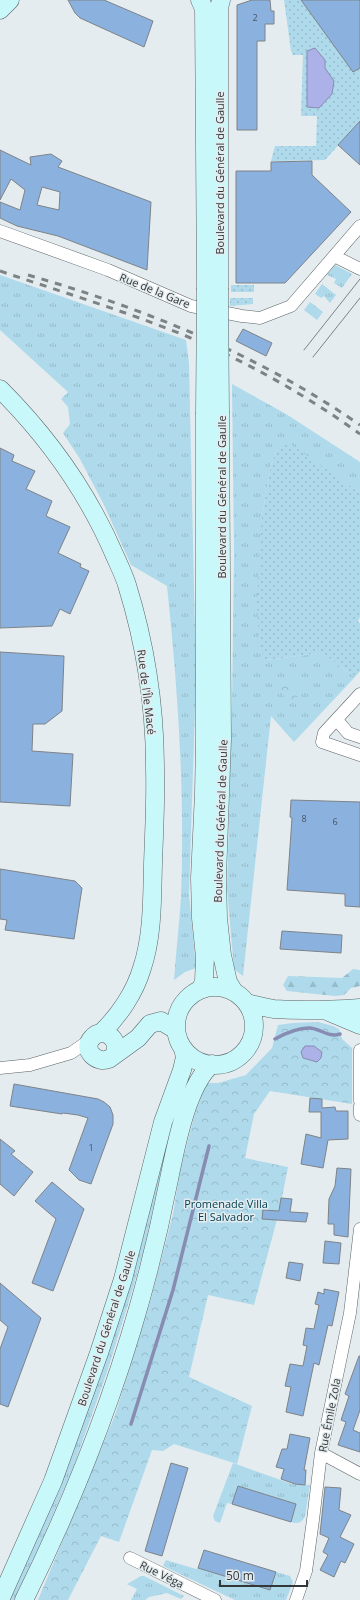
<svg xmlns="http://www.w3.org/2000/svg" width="360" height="1600" viewBox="0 0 360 1600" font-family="'Open Sans',sans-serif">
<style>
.grass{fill:url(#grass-tufts)}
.forest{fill:url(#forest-firs)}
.park{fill:url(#park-crowns)}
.garden{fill:url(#garden-dots)}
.water{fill:#acb1e7;stroke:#888cb2}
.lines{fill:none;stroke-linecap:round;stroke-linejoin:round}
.stream{stroke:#888cb2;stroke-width:3.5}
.building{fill:#8bb1de;stroke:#7e8388;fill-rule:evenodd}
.street-casing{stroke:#5c6366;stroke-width:13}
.secondary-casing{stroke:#5c6366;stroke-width:19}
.street{stroke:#fff;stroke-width:12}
.secondary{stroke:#c8f8f9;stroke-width:18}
.tram{stroke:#7d8384;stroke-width:1}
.rail{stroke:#7d8384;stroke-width:3;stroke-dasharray:7 7;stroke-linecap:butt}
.secondary-bridge-casing{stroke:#5c6366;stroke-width:19;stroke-linecap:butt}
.secondary-bridge{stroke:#c8f8f9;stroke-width:18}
.labels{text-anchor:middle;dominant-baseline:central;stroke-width:3;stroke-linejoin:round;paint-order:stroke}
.number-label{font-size:9px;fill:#495662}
.street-label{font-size:11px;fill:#333738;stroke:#e4ecef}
.park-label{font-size:11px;fill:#024052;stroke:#e4ecef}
</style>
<defs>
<pattern id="grass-tufts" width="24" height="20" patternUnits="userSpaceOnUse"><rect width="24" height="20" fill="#aedaeb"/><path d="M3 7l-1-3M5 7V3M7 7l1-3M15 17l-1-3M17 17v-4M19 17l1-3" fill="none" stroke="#96bcca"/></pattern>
<pattern id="forest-firs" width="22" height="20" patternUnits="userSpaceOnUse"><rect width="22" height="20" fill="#aedaeb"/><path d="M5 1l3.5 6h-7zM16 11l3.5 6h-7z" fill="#96bcca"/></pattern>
<pattern id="park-crowns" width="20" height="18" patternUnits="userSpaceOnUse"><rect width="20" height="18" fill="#aedaeb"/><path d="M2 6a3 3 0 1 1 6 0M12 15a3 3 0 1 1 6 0" fill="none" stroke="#96bcca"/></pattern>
<pattern id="garden-dots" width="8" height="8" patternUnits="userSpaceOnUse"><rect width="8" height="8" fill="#aedaeb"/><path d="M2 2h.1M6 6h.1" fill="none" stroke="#96bcca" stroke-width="1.8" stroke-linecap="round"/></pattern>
</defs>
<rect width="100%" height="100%" fill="#e4ecef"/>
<path class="grass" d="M 335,265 L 352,274 L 342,288 L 334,283 L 336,279 L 327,275 Z
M 0,275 L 186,340 L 189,363 L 196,677 L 189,894 L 196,968 L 185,972 L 174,980 C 176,953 179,925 181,898 C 185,794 178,689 167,586 L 131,565 L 104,505 L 80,459 L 63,433 L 70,424 L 68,407 L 61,399 L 68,392 L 0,330 Z
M 322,284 L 336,295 L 330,303 L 324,296 L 321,298 L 315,294 Z
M 310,302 L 323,312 L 317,320 L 304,310 Z
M 232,384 L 286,414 L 360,462 L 360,493 L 335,476 L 277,450 L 271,465 L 262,516 L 265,660 L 322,653 L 355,677 L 294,742 L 271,716 L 243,976 L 234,969 L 227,889 L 232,706 L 234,552 Z
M 187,1076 L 189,1077 L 167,1146 L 144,1249 L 134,1285 L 107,1372 L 73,1468 L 42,1540 L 14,1600 L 8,1600 Z
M 233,1463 L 292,1484 L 310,1485 L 305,1516 C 302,1523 298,1524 291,1522 L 296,1504 L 238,1486 L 232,1504 L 227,1503 L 220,1523 L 215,1521 L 213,1516 Z
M 166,1560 L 196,1569 L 198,1568 L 270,1590 L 276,1572 L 290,1576 L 293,1582 L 286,1600 L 235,1600 L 163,1566 Z
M 141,1576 L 144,1576 L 184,1596 L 181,1599 L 167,1593 L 149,1597 L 145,1600 L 131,1600 L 137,1589 L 127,1584 Z"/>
<path class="forest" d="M 353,969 L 360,970 L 360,986 L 351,988 L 344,995 L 335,996 L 287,991 L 283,985 L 288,976 L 342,978 Z"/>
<path class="park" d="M 283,680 L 295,681 L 300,690 L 298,696 L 289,701 L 280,692 Z
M 318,1022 L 333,1026 L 339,1029 L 342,1039 L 352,1048 L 352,1104 L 270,1091 L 254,1114 L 245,1158 L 288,1167 L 279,1212 L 254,1305 L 208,1295 L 189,1377 L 252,1406 L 237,1464 L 174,1444 L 163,1451 L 152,1450 L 119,1542 L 101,1536 L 68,1600 L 38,1600 L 115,1415 L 151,1299 L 173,1214 L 180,1171 L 194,1117 L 206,1083 L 218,1083 L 246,1075 L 272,1048 L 278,1025 L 293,1023 Z"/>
<path class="garden" d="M 284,0 L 301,0 L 353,72 L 360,68 L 360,121 L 325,160 L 271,161 L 275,146 L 316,146 L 317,116 L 301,116 L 303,55 L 293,55 L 291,51 Z
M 231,285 L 254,285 L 254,292 L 231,292 Z
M 230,298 L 253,298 L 253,304 L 230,306 Z
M 289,443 L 360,493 L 360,617 L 358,622 L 360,623 L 360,671 L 355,677 L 322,653 L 265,660 L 259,646 L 257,599 L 262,516 L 271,465 L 277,450 L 282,444 Z"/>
<path class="water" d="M 315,48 L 325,60 L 325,68 L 334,81 L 332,94 L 319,108 L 307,107 L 307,51 Z
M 305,1046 L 314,1046 L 322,1052 L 321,1058 L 317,1062 L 303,1058 L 301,1052 Z"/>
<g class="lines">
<path class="stream" d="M 275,1039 C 284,1034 298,1028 309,1028 C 320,1028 328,1038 340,1034
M 131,1424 L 173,1290 L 209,1146"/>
</g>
<path class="building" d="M 68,0 L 104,0 L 153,21 L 144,47 L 80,18 L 75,13 Z
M 252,0 L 270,0 L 271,11 L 274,11 L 274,24 L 265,24 L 265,41 L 257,41 L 257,130 L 237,130 L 237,5 Z
M 301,0 L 360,0 L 360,68 L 353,72 Z
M 360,121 L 360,165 L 338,145 Z
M 0,150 L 31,165 L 30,157 L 51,154 L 62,161 L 58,167 L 151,202 L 147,270 L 58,236 L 17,226 L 0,218 L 0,202 L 20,210 L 25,190 L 11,179 L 0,200 ZM 42,187 L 60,192 L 59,210 L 37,205 Z
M 312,161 L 312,175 L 351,212 L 285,283 L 236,283 L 236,171 L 271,171 L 271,162 Z
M 243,329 L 272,343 L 266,356 L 236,341 Z
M 0,448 L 14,455 L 12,461 L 35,471 L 26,489 L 52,501 L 46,516 L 70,527 L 58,553 L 81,564 L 80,567 L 89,571 L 70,614 L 60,609 L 52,626 L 0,628 Z
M 0,652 L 64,656 L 62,711 L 45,724 L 33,724 L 32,751 L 73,754 L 70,806 L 0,802 Z
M 291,800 L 360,802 L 360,907 L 345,906 L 345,894 L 287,890 L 292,818 L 290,817 Z
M 0,869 L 75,881 L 82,888 L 74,939 L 5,930 L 7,920 L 0,919 Z
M 282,931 L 342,935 L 341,953 L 280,949 Z
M 14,1084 L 98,1099 L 104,1102 L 110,1107 L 113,1115 L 113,1124 L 91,1184 L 79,1180 L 69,1170 L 88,1118 L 78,1115 L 63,1113 L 62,1114 L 10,1106 Z
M 310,1098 L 322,1099 L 322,1108 L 335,1107 L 336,1111 L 348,1111 L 348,1139 L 328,1140 L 323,1168 L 301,1164 L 306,1134 L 321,1138 L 321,1112 L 309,1112 Z
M 0,1139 L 15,1151 L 11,1154 L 33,1172 L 14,1196 L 0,1184 Z
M 337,1168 L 351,1169 L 348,1237 L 334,1235 L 334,1224 L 328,1224 L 329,1199 L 335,1186 Z
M 52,1182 L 84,1209 L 53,1291 L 32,1283 L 56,1219 L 35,1201 Z
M 281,1198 L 292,1199 L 290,1212 L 308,1213 L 306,1222 L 262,1219 L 263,1210 L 279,1211 Z
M 325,1241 L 341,1243 L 339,1264 L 323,1263 Z
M 289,1262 L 303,1264 L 300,1281 L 286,1278 Z
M 0,1283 L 41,1318 L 8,1407 L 0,1404 L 0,1349 L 8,1327 L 0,1320 Z
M 324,1289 L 339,1292 L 332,1326 L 328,1325 L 319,1365 L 314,1363 L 303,1416 L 286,1412 L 291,1387 L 285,1386 L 290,1364 L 303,1366 L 307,1346 L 303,1345 L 306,1328 L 314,1329 L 319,1305 L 315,1304 L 318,1292 L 324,1294 Z
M 359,1356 L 360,1356 L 360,1410 L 353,1430 L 360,1433 L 360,1452 L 338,1445 L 346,1422 L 341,1420 L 349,1396 L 345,1394 Z
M 290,1434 L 310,1438 L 304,1470 L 306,1470 L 305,1485 L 295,1484 L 281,1479 L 284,1469 L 276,1467 L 282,1449 L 287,1449 Z
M 171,1463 L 188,1468 L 162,1556 L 145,1551 Z
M 238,1486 L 296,1504 L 291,1522 L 232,1504 Z
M 325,1487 L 341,1488 L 339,1510 L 351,1515 L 340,1537 L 354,1544 L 345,1563 L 341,1561 L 334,1577 L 320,1570 L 328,1555 L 323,1552 L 329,1538 L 320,1534 Z
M 204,1550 L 276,1572 L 270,1590 L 198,1568 Z"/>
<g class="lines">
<g class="street-casing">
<path id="street" d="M 0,231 L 108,270 L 191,306 L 242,316 L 260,318 L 291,306 L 360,226
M 334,256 L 360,269
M 360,694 L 324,733 L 322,742 L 360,755
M 337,720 L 348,733 L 360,737
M 360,1050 L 360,1101
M 0,1068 L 30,1065 L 71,1053 L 90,1040
M 360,1106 L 360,1115
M 321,1453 L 360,1474
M 130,1558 L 215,1600
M 296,1600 L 306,1571 L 313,1520 L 321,1453 L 350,1313 L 360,1229"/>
</g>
<g class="secondary-casing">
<path id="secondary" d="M 200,0 L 204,9 L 206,288
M 0,10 L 10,0
M 219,288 L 219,8 L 221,0
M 0,389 C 48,437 88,493 115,556 C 119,565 124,575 127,585 C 145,643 155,708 155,769 C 156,800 154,832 153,864 C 152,898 153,935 142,968 C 135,992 119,1016 101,1033
M 220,413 L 222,739 L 217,878 L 218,918 L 222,955 L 228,982 L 234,992
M176 1026a39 39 0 1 1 78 0a39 39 0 1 1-78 0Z
M 201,989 L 204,981 L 205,957 L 201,918 L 200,878 L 204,793 L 205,740 L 205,414
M 247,1003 C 256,1005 265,1008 274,1009 C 303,1011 331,1010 360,1008
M 329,1012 L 360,1025
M 114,1055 C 122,1040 103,1025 92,1038 C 81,1050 97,1064 109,1059 L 138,1038 L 150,1024 L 161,1021 L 176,1030
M 0,1600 L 53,1481 L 99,1353 L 123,1279 L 163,1122 L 182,1070 L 185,1057 L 183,1048
M 24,1600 C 89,1469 140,1328 168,1184 C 175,1151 186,1086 212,1064"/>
</g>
<use href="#street" class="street"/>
<use href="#secondary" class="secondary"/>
<path class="tram" d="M 304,350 L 360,279
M 313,357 L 360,298"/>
<path class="rail" d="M 0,271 C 62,292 125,311 186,336 C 247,362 306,395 360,434
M 28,275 C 146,309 259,355 360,425"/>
<g class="secondary-bridge-casing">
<path id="secondary-bridge" d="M 219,288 L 220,413
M 205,414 L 206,288"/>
</g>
<use href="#secondary-bridge" class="secondary-bridge"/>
</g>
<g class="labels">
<g class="number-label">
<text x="255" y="17">2</text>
<text x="304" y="818">8</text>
<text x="335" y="821">6</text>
<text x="91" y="1147">1</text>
</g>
<g class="street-label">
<text transform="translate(219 173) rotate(-90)">Boulevard du Général de Gaulle</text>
<text transform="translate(155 290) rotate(22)">Rue de la Gare</text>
<text transform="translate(221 497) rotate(-90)">Boulevard du Général de Gaulle</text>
<text transform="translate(147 692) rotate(83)">Rue de l'Île Macé</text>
<text transform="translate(220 821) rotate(-88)">Boulevard du Général de Gaulle</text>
<text transform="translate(106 1328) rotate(-72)">Boulevard du Général de Gaulle</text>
<text transform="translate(329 1415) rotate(-79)">Rue Émile Zola</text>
<text transform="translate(162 1574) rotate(26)">Rue Véga</text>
</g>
<g class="park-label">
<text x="226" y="1203">Promenade Villa<tspan x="226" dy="13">El Salvador</tspan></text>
</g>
</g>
<path d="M220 1580v6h87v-6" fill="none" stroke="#333738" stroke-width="2"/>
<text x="226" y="1580" font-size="12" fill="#333738" stroke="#e4ecef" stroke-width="3" paint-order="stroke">50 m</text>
</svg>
